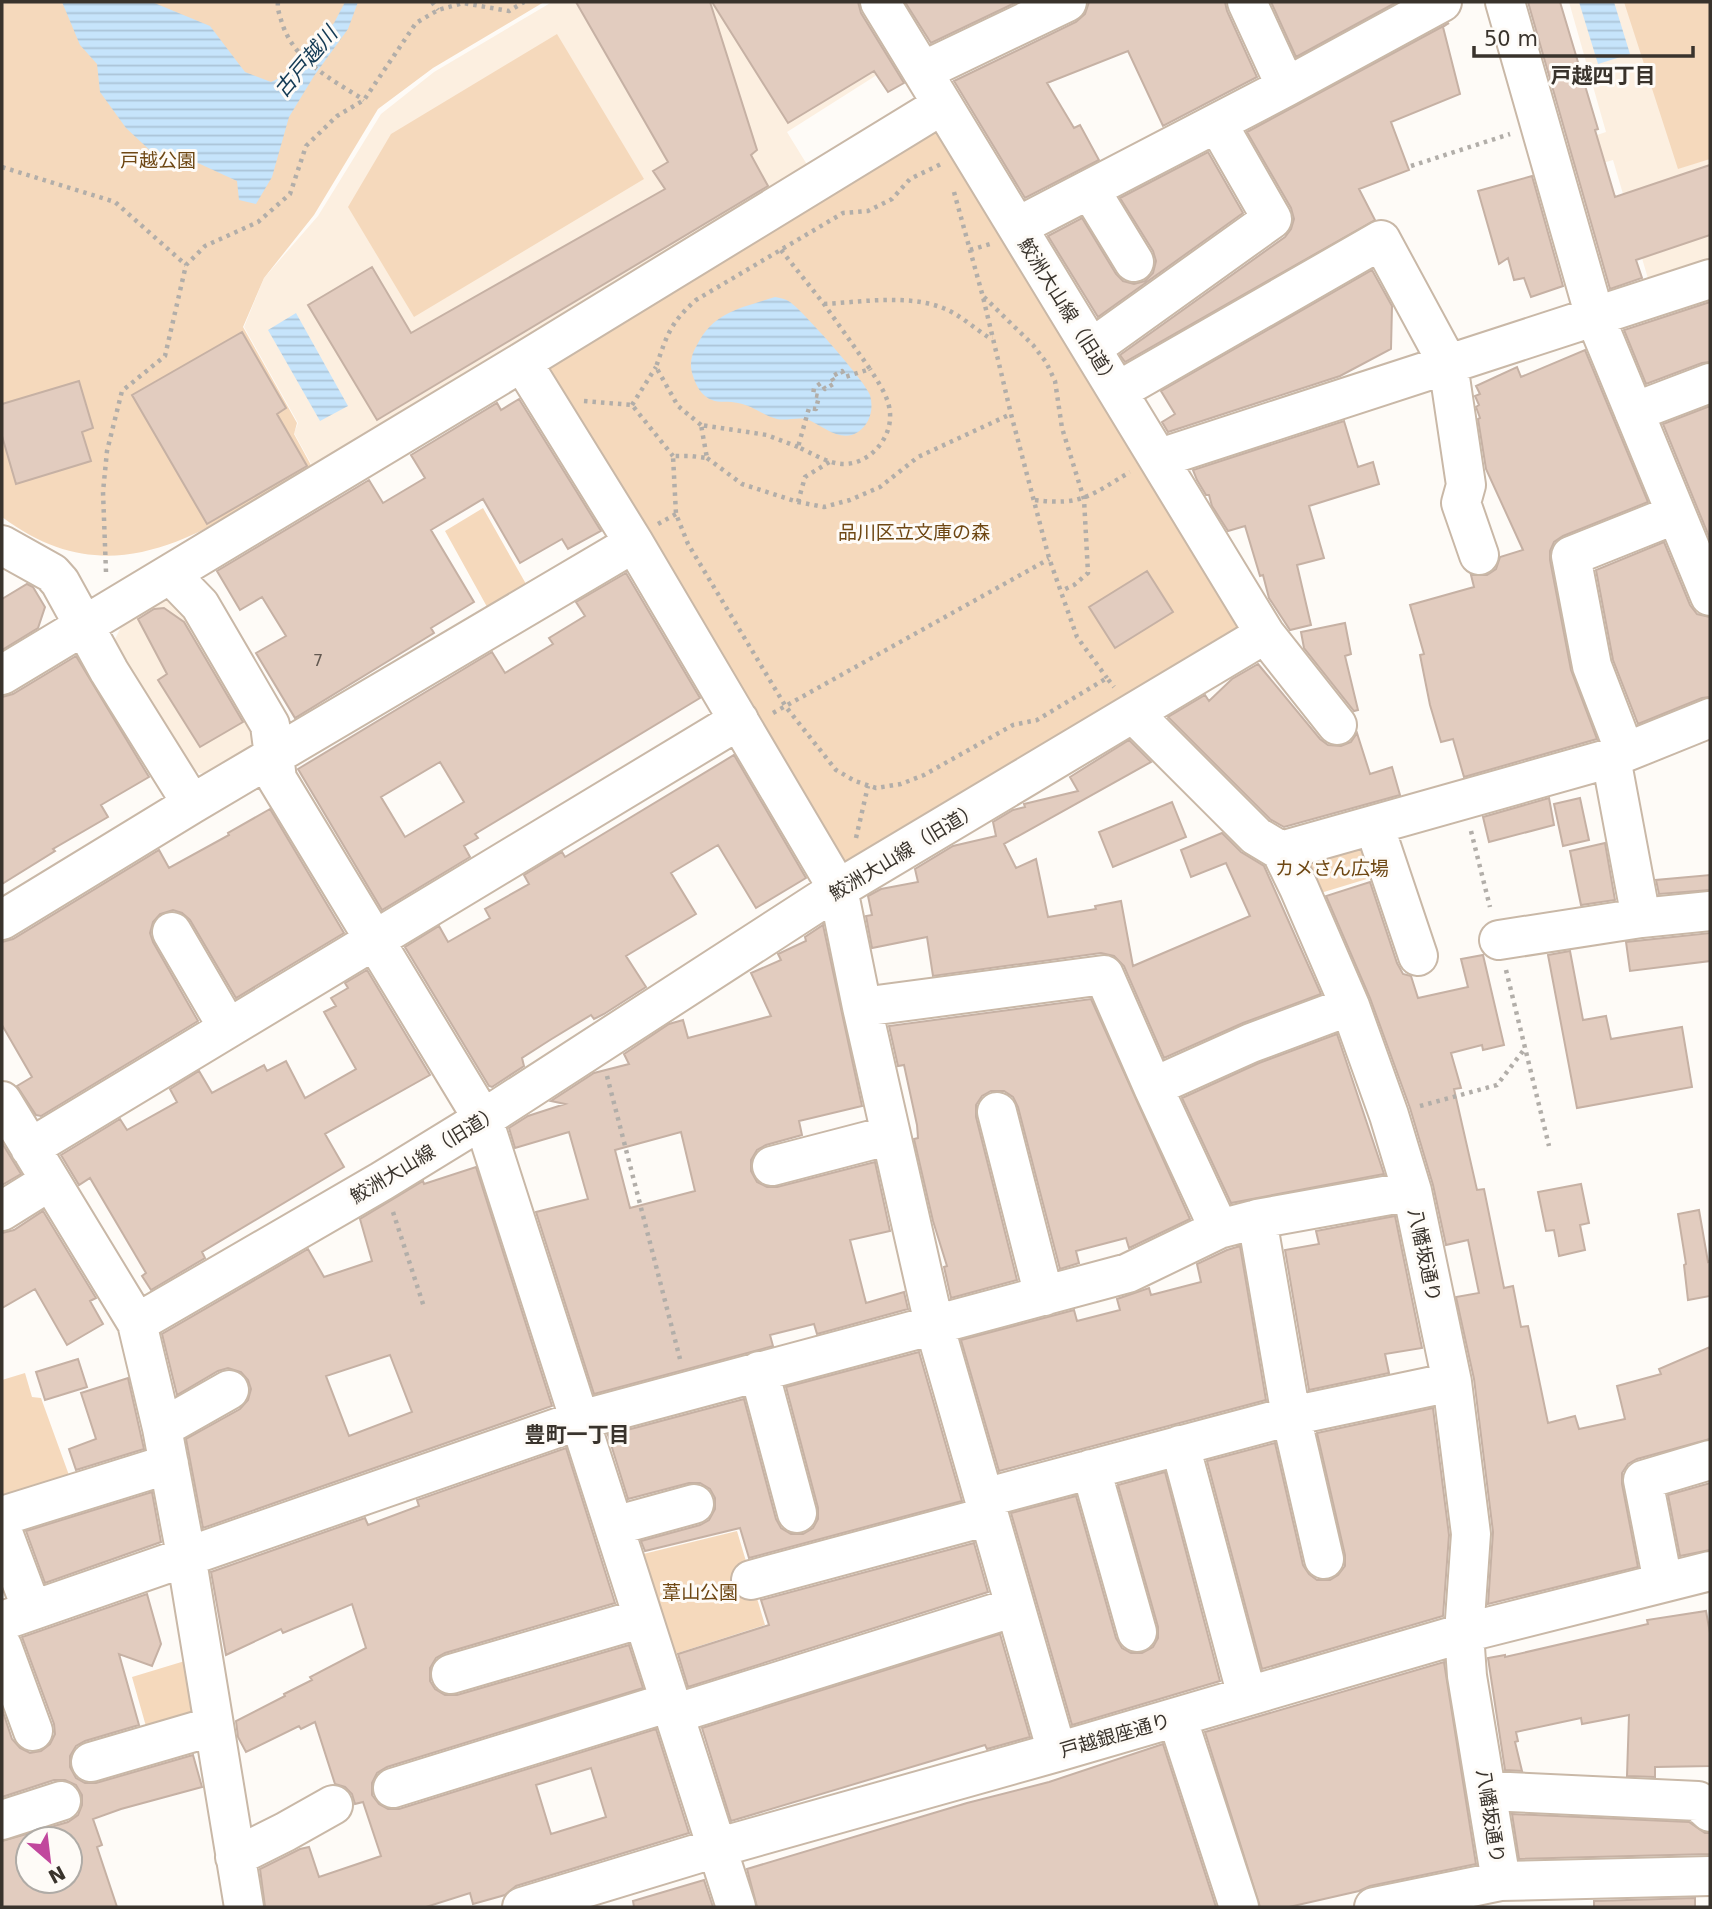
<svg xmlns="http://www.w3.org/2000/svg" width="1712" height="1909" viewBox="0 0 1712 1909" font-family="'DejaVu Sans','Noto Sans JP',sans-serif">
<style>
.built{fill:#fcefe0}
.park{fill:#f5d9bc}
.water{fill:url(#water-rules)}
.building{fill:#e2ccbf;stroke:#c6b1a4;stroke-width:2;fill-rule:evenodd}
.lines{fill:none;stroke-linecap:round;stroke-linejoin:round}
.minor-casing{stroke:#c9b8a7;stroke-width:42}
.path{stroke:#b2aea9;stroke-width:4.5;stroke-dasharray:3.5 5;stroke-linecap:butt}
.minor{stroke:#fff;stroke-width:38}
.labels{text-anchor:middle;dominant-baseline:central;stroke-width:6;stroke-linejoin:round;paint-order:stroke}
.number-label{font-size:16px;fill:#635951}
.park-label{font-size:19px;fill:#6e4713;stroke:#fefbf7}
.street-label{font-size:19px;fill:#39332c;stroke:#fefbf7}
.water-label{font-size:21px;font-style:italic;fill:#133a54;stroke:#fefbf7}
.neighbourhood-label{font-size:21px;font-weight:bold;fill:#39332c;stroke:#fefbf7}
</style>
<defs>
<pattern id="water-rules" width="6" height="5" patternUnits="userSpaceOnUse" patternTransform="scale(1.75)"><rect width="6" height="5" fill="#c6e4fb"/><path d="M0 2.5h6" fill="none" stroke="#abc4d7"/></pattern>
</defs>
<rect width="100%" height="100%" fill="#fefbf7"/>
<path class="built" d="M 552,2 L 867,2 L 902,59 L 787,132 L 811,171 L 313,467 L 294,433 L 298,423 L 244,327 L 264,278 L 318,216 L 381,114 L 434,72 Z
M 1569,2 L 1710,2 L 1710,261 L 1649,282 L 1613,160 L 1565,174 L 1558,148 L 1606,132 Z
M 166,600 L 183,604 L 253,714 L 255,745 L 221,775 L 199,773 L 181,760 L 113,643 L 124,621 L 155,602 Z"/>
<path class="park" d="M 2,2 L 544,2 L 433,68 L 378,109 L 314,215 L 264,278 L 243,327 L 297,423 L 294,434 L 312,467 C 209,527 117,603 2,517 Z
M 1624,2 L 1710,2 L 1710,159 L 1678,169 Z
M 557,34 L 644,179 L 414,317 L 348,207 L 391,134 Z
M 942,105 L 1265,634 L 838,889 L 522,362 Z
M 483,508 L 530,591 L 491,614 L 445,531 Z
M 1367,835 L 1380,875 L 1314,895 L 1299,856 Z
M 25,1373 L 32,1397 L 41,1398 L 74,1489 L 2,1512 L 2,1380 Z
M 737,1531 L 765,1625 L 662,1658 L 631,1557 Z
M 198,1657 L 207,1719 L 149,1737 L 132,1677 Z"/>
<path class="water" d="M 62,2 L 152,2 L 210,26 L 245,72 L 271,82 L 294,71 L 334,23 L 345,2 L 358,2 L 348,29 L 314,76 L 289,117 L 272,177 L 256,204 L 239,200 L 237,181 L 187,158 L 171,170 L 126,128 L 100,92 L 97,64 L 80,45 Z
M 1579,2 L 1614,2 L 1630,54 L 1598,64 Z
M 775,297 C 780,298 786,299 790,302 C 803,311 866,382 870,395 C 874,409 870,424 858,432 C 841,443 824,427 809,420 C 799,416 788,421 777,419 C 764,416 752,405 738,403 C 730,401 719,403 712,400 C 701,396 696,385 693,376 C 689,364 691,355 697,345 C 714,311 742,308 775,297 Z
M 296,313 L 348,406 L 320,421 L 268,330 Z"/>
<path class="building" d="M 576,2 L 710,2 L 757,150 L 751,155 L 768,186 L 377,420 L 308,305 L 372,267 L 411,333 L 665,189 L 653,171 L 668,162 Z
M 712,2 L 858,2 L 861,13 L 904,83 L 888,92 L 874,71 L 788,123 Z
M 905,2 L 1017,2 L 931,43 Z
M 1089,2 L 1225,2 L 1227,11 L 1257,77 L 1163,126 L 1128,51 L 1047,83 L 1074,128 L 1080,125 L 1099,160 L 1025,198 L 954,81 L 1076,22 L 1085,14 Z
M 1271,2 L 1397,2 L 1296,57 Z
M 1528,2 L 1560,2 L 1598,129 L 1595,130 L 1615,197 L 1710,165 L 1710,235 L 1636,260 L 1642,278 L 1610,289 Z
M 1449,23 L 1443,27 L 1460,94 L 1391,122 L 1409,170 L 1359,189 L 1375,220 L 1125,362 L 1120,355 L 1285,237 L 1291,229 L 1294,219 L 1291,208 L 1247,132 Z
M 1208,152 L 1243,213 L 1098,317 L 1048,236 L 1082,218 L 1116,274 L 1123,281 L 1134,284 L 1145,281 L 1153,273 L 1156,261 L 1153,251 L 1120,198 Z
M 1532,176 L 1563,286 L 1531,297 L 1524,278 L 1514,280 L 1508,258 L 1499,264 L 1478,191 Z
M 1372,270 L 1392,306 L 1391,349 L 1340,376 L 1168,432 L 1162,422 L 1175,414 L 1161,391 Z
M 1710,302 L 1710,362 L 1702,363 L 1646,384 L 1624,330 Z
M 242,332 L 286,408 L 277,414 L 307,466 L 207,524 L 132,395 Z
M 1585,350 L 1648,502 L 1563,536 L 1554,542 L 1550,551 L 1550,560 L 1571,670 L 1597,739 L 1464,777 L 1453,739 L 1441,742 L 1430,705 L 1420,655 L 1424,654 L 1410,605 L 1474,587 L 1471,575 L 1487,575 L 1496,569 L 1500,557 L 1523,550 L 1486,469 L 1478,419 L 1480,418 L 1476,407 L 1479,405 L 1475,396 L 1480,394 L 1476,386 L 1517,367 L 1521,377 Z
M 79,381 L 93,428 L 82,432 L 91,461 L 16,484 L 2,436 L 2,404 Z
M 519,399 L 601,531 L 568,549 L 562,539 L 520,563 L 483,499 L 431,530 L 474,602 L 431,628 L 434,633 L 295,718 L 256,653 L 286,636 L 262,597 L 240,610 L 217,571 L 369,480 L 383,503 L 425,478 L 411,455 L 497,403 L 501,410 Z
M 1710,406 L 1710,539 L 1663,424 Z
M 1344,421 L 1358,467 L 1373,462 L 1379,484 L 1309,506 L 1324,558 L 1297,565 L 1311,625 L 1290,630 L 1269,598 L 1263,575 L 1260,576 L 1245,526 L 1228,531 L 1212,506 L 1209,495 L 1206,495 L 1197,480 L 1193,470 Z
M 1664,542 L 1690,605 L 1697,614 L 1710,617 L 1710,697 L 1702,698 L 1638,724 L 1613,660 L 1596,570 Z
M 1147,571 L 1173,612 L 1115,648 L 1089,607 Z
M 626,573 L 700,698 L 475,834 L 478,838 L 464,846 L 470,857 L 382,910 L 298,769 L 492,652 L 505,673 L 553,644 L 549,638 L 585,616 L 576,602 ZM 440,762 L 464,802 L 405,837 L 381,797 Z
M 27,584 L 33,587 L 45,607 L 38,628 L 2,650 L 2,599 Z
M 164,608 L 184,622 L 243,722 L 200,747 L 158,680 L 167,674 L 138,619 L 154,609 Z
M 1345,623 L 1351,654 L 1345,656 L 1358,710 L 1354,711 L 1304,648 L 1301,632 Z
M 76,656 L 149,777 L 101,805 L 108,817 L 53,849 L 55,851 L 2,884 L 2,697 L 13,694 Z
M 1258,664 L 1320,739 L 1328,745 L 1341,746 L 1351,742 L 1357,733 L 1370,774 L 1392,767 L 1400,795 L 1284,827 L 1270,819 L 1168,717 L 1205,695 L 1209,701 L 1232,679 Z
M 1129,740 L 1151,762 L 1004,844 L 1016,868 L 1036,859 L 1048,917 L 1096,909 L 1095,906 L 1121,901 L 1133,966 L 1250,916 L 1226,863 L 1191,877 L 1181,850 L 1222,833 L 1241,852 L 1264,866 L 1321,994 L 1243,1023 L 1164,1058 L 1124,966 L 1114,956 L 1101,953 L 933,976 L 927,937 L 872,948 L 866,916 L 872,915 L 868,896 L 881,889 L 918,882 L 915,869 L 953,846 L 996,836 L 993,822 L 1013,810 L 1025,807 L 1024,804 L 1078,791 L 1070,777 Z
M 734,755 L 806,878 L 756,908 L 718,845 L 671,873 L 696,914 L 626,956 L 646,987 L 604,1014 L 594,1019 L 591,1015 L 550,1040 L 522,1058 L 524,1066 L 492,1087 L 489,1086 L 405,947 L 439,926 L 448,942 L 490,918 L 485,909 L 529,884 L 524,875 L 562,852 L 565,857 Z
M 1549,798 L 1554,825 L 1489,842 L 1483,817 Z
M 1580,798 L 1589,840 L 1563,846 L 1554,804 Z
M 1172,802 L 1186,837 L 1113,867 L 1099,832 Z
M 270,809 L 344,933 L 236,998 L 190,920 L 182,913 L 173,910 L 160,914 L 153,922 L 150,933 L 153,942 L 198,1021 L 41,1116 L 36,1115 L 17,1086 L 32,1077 L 2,1025 L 2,942 L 13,939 L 159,850 L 169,868 L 229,835 L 228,833 Z
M 1605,843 L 1615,900 L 1581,905 L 1570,851 Z
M 1710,875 L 1710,890 L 1659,894 L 1656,880 Z
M 1370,882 L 1397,963 L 1403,974 L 1411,976 L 1418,998 L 1468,987 L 1461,959 L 1483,955 L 1504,1045 L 1483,1050 L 1482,1045 L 1451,1053 L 1461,1088 L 1454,1089 L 1477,1190 L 1484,1189 L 1504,1288 L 1513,1286 L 1521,1327 L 1528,1326 L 1548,1423 L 1575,1416 L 1579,1429 L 1625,1419 L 1617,1386 L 1661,1374 L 1659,1369 L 1710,1347 L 1710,1439 L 1637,1459 L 1628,1464 L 1622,1473 L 1622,1484 L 1638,1567 L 1488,1604 L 1493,1532 L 1474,1379 L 1456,1297 L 1479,1293 L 1468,1240 L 1446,1245 L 1433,1185 L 1410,1108 L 1370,998 L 1326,896 Z
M 823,925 L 862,1106 L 799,1121 L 802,1135 L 766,1145 L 757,1150 L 751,1160 L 751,1171 L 757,1182 L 767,1187 L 777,1187 L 875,1162 L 890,1231 L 850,1240 L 866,1303 L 904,1292 L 908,1309 L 817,1334 L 814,1324 L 770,1335 L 773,1346 L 594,1394 L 536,1212 L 588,1199 L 569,1132 L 515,1148 L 509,1128 L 528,1116 L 565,1104 L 551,1101 L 594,1073 L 629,1064 L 624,1054 L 669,1024 L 683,1020 L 688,1038 L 771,1016 L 751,973 L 781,960 L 778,954 L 806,941 L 805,937 ZM 681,1132 L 695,1191 L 630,1208 L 615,1150 Z
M 1710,933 L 1710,961 L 1630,971 L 1626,942 Z
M 1570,951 L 1583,1020 L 1606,1016 L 1611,1039 L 1682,1027 L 1692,1087 L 1577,1108 L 1548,955 Z
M 367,970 L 430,1075 L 325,1134 L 344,1167 L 202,1252 L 205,1258 L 151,1290 L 142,1276 L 146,1273 L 90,1178 L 79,1185 L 61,1155 L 120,1119 L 127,1130 L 177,1102 L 170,1089 L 199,1071 L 212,1093 L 264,1065 L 267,1071 L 286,1061 L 305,1098 L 356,1069 L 324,1012 L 336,1006 L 331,998 L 348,988 L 345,983 Z
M 1091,999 L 1190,1219 L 1129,1248 L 1126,1238 L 1076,1251 L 1079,1263 L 1060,1269 L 1018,1107 L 1013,1097 L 1004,1091 L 991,1091 L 982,1096 L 976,1105 L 976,1117 L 1017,1280 L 951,1298 L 944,1267 L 947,1266 L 933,1221 L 914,1139 L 918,1138 L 917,1125 L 904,1065 L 898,1066 L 889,1026 Z
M 1337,1034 L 1384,1174 L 1231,1203 L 1182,1098 L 1259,1063 Z
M 2,1143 L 21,1174 L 2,1185 Z
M 476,1167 L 552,1406 L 203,1528 L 186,1439 L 240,1409 L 248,1400 L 251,1389 L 248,1380 L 241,1372 L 228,1368 L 218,1371 L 177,1395 L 162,1334 L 308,1249 L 324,1277 L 372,1261 L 360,1219 L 423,1181 L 424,1184 ZM 390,1355 L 412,1412 L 349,1436 L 326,1376 Z
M 1581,1184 L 1589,1223 L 1580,1225 L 1585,1250 L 1559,1256 L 1554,1230 L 1546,1231 L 1538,1192 Z
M 1699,1210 L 1708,1262 L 1710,1261 L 1710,1296 L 1688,1300 L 1684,1265 L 1686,1264 L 1678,1214 Z
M 43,1211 L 96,1298 L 90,1301 L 103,1324 L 67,1345 L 35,1289 L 2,1308 L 2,1233 L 14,1230 Z
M 1395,1216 L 1422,1348 L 1385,1354 L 1389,1373 L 1309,1390 L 1285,1250 L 1319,1244 L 1316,1231 Z
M 1240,1246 L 1266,1400 L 999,1471 L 961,1340 L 1074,1310 L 1077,1321 L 1120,1310 L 1117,1299 L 1149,1288 L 1151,1295 L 1201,1282 L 1197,1264 L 1227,1250 Z
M 919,1352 L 962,1501 L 749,1558 L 740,1528 L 645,1551 L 641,1541 L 700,1525 L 709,1520 L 715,1509 L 715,1498 L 710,1489 L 700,1483 L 689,1483 L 628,1499 L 608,1435 L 744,1399 L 776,1519 L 781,1528 L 791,1534 L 803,1534 L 813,1528 L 818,1519 L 818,1508 L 786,1387 Z
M 78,1359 L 87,1387 L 45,1400 L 36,1372 Z
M 128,1378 L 144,1449 L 76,1470 L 69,1449 L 96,1439 L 81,1393 Z
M 1433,1408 L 1449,1535 L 1443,1616 L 1262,1669 L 1207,1461 L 1275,1443 L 1303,1565 L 1309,1574 L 1317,1580 L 1330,1580 L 1338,1575 L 1345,1566 L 1345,1555 L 1317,1433 Z
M 566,1448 L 615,1603 L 445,1653 L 436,1658 L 430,1668 L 430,1681 L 435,1689 L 445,1695 L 457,1695 L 629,1645 L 643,1688 L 387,1767 L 377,1773 L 372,1783 L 372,1795 L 379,1804 L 388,1809 L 399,1809 L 656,1729 L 689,1833 L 516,1886 L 505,1895 L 473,1904 L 470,1893 L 426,1907 L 265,1907 L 260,1869 L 300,1849 L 309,1847 L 319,1877 L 381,1856 L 363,1802 L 355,1804 L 352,1794 L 345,1787 L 335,1784 L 315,1722 L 301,1729 L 299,1726 L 246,1752 L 238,1737 L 236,1721 L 285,1696 L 284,1694 L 312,1680 L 310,1677 L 366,1648 L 352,1604 L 283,1633 L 281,1629 L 226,1655 L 211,1572 L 365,1518 L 368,1525 L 419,1506 L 417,1500 ZM 591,1768 L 606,1817 L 551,1834 L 536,1785 Z
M 1165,1472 L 1220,1681 L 1072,1725 L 1011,1513 L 1076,1496 L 1116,1638 L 1122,1648 L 1131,1653 L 1142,1653 L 1153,1647 L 1158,1638 L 1158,1627 L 1118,1485 Z
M 1710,1483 L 1710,1550 L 1680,1556 L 1668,1495 Z
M 152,1492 L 161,1542 L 45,1583 L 26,1531 Z
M 974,1543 L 988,1592 L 688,1687 L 678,1654 L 769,1625 L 761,1600 Z
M 147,1594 L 161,1644 L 152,1666 L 119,1654 L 139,1725 L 85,1741 L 76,1746 L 70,1756 L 70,1767 L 76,1778 L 85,1783 L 96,1783 L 193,1755 L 202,1787 L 121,1809 L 93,1819 L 102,1845 L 97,1847 L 117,1907 L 2,1907 L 2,1841 L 68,1822 L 78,1815 L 82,1805 L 82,1795 L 76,1785 L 65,1780 L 54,1780 L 2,1797 L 2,1709 L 12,1739 L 20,1748 L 30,1753 L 41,1751 L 50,1744 L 55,1734 L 54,1724 L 22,1637 ZM 28,1839 L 70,1839 L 70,1881 L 28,1881 Z
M 1706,1611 L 1710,1633 L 1710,1766 L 1655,1767 L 1655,1777 L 1627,1776 L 1629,1715 L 1582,1724 L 1581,1718 L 1516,1732 L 1518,1741 L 1515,1742 L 1522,1771 L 1505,1770 L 1488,1658 L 1505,1655 L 1505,1657 L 1648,1624 L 1647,1620 Z
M 1000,1634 L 1030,1737 L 987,1749 L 985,1745 L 731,1821 L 702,1728 Z
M 1444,1662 L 1476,1864 L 1370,1886 L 1359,1891 L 1289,1907 L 1260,1907 L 1205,1732 Z
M 1163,1744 L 1216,1907 L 757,1907 L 747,1869 L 967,1803 L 1049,1782 Z
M 1512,1814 L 1689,1822 L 1705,1833 L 1710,1833 L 1710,1854 L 1519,1859 Z
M 704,1880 L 713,1907 L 634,1907 L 633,1901 Z
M 1695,1898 L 1695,1907 L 1594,1907 L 1594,1901 Z"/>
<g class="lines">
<g class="minor-casing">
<path id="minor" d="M 1247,2 L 1286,87
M 1505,2 L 1595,317 L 1710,596
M 923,71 L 1067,2
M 1090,190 L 1134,262
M 1017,227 L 1286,87 L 1442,2
M 1092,348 L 1272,219 L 1217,123
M 522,362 L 634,543 L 838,889 L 862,1007 L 934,1324 L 1057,1752
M 1118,391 L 1381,240 L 1448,364 L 1466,485 L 1461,503 L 1479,555
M 1634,412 L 1710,383
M 1160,458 L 1710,279
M 2,545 L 52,573 L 60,582 L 109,671 L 192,804
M 170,574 L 200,605 L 270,725 L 277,779 L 483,1119 L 736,1907
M 1265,634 L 1337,725
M 2,675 L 522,362 L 942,105
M 1133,713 L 1256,836 L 1281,851 L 1299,888 L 1350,1006 L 1389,1115 L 1412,1191 L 1452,1382 L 1471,1534 L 1464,1633 L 1467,1676 L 1501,1881
M 1625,752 L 1592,666 L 1571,556 L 1676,514
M 1611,758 L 1641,918 L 1710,911
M 1374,825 L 1418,956
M 1281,851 L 1611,758 L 1710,718
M 2,920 L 192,804 L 634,543
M 172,932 L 228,1028
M 1499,940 L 1641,918
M 862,1007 L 1104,975 L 1153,1087
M 2,1101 L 137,1323 L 162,1428 L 186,1555 L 244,1907
M 997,1112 L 1044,1296
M 30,1148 L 739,720
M 772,1166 L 891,1135
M 2,1211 L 50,1181
M 1257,1219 L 1291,1416 L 1452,1382
M 1219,1229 L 1153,1087 L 1251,1043 L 1350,1006
M 137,1323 L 382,1181 L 483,1119 L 838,889 L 1265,634 L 880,2
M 759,1371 L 797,1513
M 162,1428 L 229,1390
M 1180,1445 L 1247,1696
M 1091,1469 L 1137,1632
M 984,1498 L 1291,1416 L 1324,1559
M 2,1516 L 169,1464
M 614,1526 L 694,1504
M 2,1530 L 32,1610
M 751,1580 L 989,1516
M 1663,1582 L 1643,1480 L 1710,1460
M 2,1621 L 580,1420 L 1128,1273 L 1219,1229 L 1257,1219 L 1412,1191
M 2,1646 L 33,1731
M 451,1674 L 643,1618
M 674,1714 L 1015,1607
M 1177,1717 L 1239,1907
M 91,1762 L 214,1726
M 393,1788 L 670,1702
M 1488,1791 L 1698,1801 L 1710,1812
M 2,1820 L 61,1801
M 235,1857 L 285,1832 L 333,1805
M 522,1907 L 716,1848 L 1057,1752 L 1464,1633 L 1710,1571
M 1374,1907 L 1501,1881 L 1710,1876"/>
</g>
<path class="path" d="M 278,2 C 277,9 280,16 282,23 C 294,61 333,80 364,100
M 432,2 L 438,10
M 1411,166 L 1510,134
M 2,167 L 115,202 L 186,265
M 954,192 L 983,297 L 1011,414 L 1049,558 L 1077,637 L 1107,678
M 781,250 L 824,304 L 870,369 L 845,377 L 842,371 L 831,377 L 835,383 L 825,389 L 821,383 L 814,388 L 813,395 L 819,396 L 816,409 L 809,408 L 798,447 C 811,453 829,464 844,464 C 869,464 892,439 890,413 C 889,397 878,382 870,369
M 970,250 L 990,244
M 984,297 L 1033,345 L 1046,362 L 1055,381 L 1062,428 L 1084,499 L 1088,573 L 1074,585 L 1061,591
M 824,304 C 862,302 907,294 943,308 C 959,314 974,328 988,337 L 993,337
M 584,401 L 632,405 L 673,456
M 632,405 L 656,367
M 701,425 L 678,406 L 656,367 C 667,335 670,323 696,300 L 843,213 L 868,211 L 892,199 L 910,179 L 941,164
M 798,447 L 767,435 L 701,425 L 707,458 L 691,456 L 673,456 L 676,514 L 688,544 L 786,707 L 836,770 L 855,781 L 876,788 L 901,784 L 924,775 L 1013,725 L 1037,720 L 1107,678 L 1114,687
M 707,458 L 742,484 L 798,502 L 824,507 L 850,500 L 880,487 L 918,457 L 1011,414
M 1035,500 C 1082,506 1091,495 1130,472
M 798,502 L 805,477 L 831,461
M 658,524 L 676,514
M 106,572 L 103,492 L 107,451 L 122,391 L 165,356 L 186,265 L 205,246 L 258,222 L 290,194 L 306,146 L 337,116 L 364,100 L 416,23 L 438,10 L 463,3 L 509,11 L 524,2
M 773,713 L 1049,559
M 1471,831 L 1490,907
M 856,838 L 868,786
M 1506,970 L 1549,1146
M 607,1076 L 680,1359
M 1420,1106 L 1497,1085 L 1526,1047
M 393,1212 L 424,1307"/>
<use href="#minor" class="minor"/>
</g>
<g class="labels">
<g class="number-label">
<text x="318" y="660">7</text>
</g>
<g class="park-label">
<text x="158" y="160">戸越公園</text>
<text x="914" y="532">品川区立文庫の森</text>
<text x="1332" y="868">カメさん広場</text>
<text x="700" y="1592">葦山公園</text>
</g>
<g class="street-label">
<text transform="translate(1069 312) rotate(58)">鮫洲大山線（旧道）</text>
<text transform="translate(904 851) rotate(-31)">鮫洲大山線（旧道）</text>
<text transform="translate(425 1154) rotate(-31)">鮫洲大山線（旧道）</text>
<text transform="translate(1425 1255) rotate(78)">八幡坂通り</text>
<text transform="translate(1115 1735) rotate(-16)">戸越銀座通り</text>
<text transform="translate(1491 1816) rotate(81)">八幡坂通り</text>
</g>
<g class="water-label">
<text transform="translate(306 62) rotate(-50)">古戸越川</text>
</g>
<g class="neighbourhood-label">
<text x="1603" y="76">戸越四丁目</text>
<text x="577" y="1435">豊町一丁目</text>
</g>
</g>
<rect width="1712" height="1909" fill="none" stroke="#39332c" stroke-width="7"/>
<g transform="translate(49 1860) rotate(152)"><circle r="33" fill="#fefbf7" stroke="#afaba6" stroke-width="2"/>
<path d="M0-5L12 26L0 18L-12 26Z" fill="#c1489d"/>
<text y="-10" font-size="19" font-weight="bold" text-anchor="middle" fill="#39332c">N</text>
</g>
<path d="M1474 46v10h219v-10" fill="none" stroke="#39332c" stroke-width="3.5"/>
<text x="1484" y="46" font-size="21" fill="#39332c" stroke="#fefbf7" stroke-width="5" paint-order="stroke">50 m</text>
</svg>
